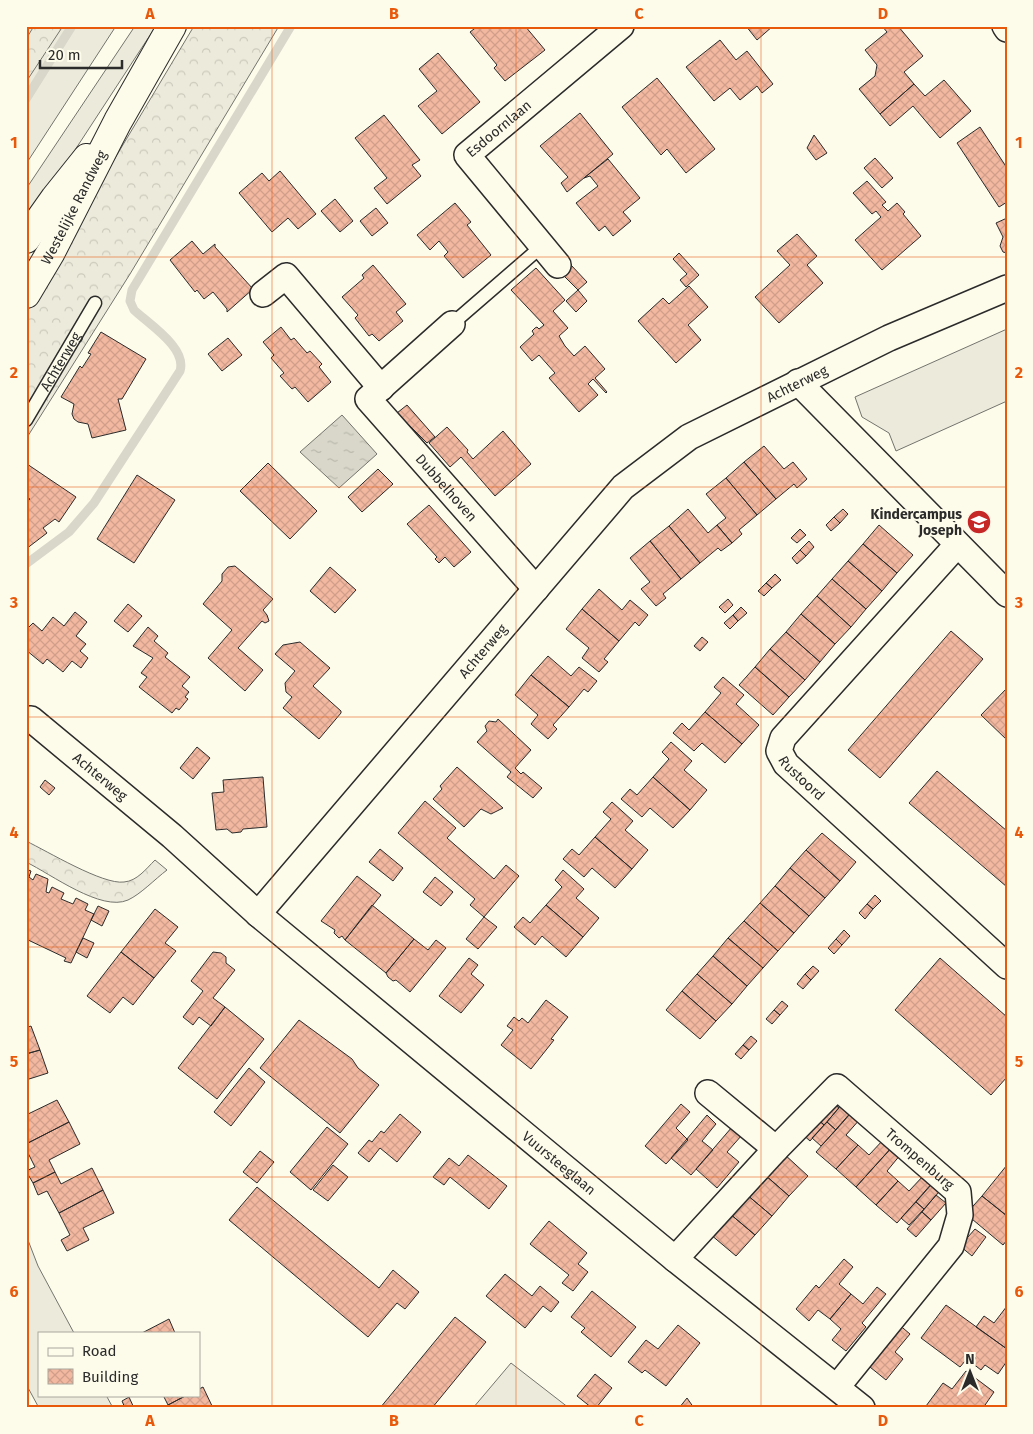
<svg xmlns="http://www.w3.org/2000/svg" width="1033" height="1434" viewBox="0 0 1033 1434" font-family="'Fira Sans',sans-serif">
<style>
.grass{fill:#ecebdb;stroke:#74746e}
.forest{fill:url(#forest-crowns);stroke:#74746e}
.parking{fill:#eceadb;stroke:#74746e}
.water{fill:url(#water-ripples);stroke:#74746e}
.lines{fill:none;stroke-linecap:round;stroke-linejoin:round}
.stream{stroke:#d8d7c9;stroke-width:9}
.building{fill:url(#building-cross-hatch);stroke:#2b2b2b}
.service-casing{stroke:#2b2b2b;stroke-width:15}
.minor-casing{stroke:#2b2b2b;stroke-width:28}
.primary-casing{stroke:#2b2b2b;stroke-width:30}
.service{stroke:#fdfbea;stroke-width:12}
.minor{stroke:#fdfbea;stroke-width:25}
.primary{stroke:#fdfbea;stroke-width:28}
.grid{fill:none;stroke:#e8590c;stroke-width:1;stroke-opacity:0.55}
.labels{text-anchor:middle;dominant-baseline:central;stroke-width:4;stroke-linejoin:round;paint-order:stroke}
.street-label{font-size:14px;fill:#2b2b2b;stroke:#fdfbea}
.poi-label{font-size:14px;font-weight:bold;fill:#2b2b2b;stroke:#fdfbea;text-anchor:end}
.neatline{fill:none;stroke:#e8590c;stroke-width:2}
.grid-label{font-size:16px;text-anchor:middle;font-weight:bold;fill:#e8590c}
</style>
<defs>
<pattern id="forest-crowns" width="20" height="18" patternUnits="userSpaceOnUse" patternTransform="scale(1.25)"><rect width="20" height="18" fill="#ecebdb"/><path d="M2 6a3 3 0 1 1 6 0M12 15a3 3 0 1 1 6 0" fill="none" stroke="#cbcabc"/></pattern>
<pattern id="water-ripples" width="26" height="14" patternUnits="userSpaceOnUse" patternTransform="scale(1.25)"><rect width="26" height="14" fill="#d8d7c9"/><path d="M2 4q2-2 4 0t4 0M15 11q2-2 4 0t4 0" fill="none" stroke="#bab9ad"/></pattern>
<pattern id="building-cross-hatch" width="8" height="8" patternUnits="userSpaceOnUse" patternTransform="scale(1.25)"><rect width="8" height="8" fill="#f2b8a0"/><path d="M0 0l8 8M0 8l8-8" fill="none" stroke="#d09e8a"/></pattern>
</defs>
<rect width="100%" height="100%" fill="#fdfbea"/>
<path class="grass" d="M 26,26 L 116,26 L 26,164 Z
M 135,26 L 156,26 L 26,225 L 26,189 Z
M 26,1235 L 38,1266 L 74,1333 L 39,1333 L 39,1395 L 106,1395 L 113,1408 L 39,1408 L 26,1384 Z
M 511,1363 L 569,1408 L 473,1408 Z"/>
<path class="forest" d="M 34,26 L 63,26 L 26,82 L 26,39 Z
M 194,26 L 279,26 L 130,274 L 26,439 L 26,307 Z
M 26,841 C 47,851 103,885 124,882 C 137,881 146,869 155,860 L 167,870 C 155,879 141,894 128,900 C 101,912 51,874 26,862 Z"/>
<path class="parking" d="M 1007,329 L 1007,401 L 896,451 L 889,433 L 862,417 L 855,397 Z"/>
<path class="water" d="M 342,415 L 377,454 L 339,488 L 300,452 Z"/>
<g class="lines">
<path class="stream" d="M 26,99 L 72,26
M 26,564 L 69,532 L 94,503 L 180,371 C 187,348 150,325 134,310 L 130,301 L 132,290 L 291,26"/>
</g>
<path class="building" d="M 478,26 L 525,26 L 545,50 L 505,81 L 494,68 L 497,65 L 470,32 Z
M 746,26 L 773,26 L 757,40 Z
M 882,26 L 898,26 L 923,56 L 904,72 L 914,84 L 880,114 L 859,89 L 875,76 L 877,65 L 865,50 L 887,32 Z
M 720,40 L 736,60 L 747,51 L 773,84 L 762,93 L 757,86 L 740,100 L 730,88 L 714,101 L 686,67 Z
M 438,53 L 480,102 L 442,134 L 418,106 L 437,91 L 419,69 Z
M 657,78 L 715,149 L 686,173 L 667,149 L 661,155 L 622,107 Z
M 944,80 L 971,111 L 940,138 L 913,106 L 890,126 L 880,114 L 914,84 L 925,96 Z
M 580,113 L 613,154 L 567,192 L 561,183 L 568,177 L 540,146 Z
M 384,115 L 420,160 L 412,165 L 421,176 L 387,204 L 374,188 L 387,178 L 355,138 Z
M 980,127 L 1007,168 L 1007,202 L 999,207 L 957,143 Z
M 814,135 L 827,153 L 816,160 L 807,148 Z
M 875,158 L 893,178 L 882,188 L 864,168 Z
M 608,159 L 640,198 L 623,212 L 631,221 L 613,236 L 605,226 L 599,231 L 576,203 L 598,186 L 590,176 L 584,178 Z
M 280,171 L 316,214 L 298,229 L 288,218 L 272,232 L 239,193 L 262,173 L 269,181 Z
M 867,181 L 886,202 L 882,205 L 888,211 L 897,203 L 905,212 L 903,214 L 921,236 L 882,270 L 855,240 L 881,217 L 876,211 L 872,214 L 853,193 Z
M 335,199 L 353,221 L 340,232 L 321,211 Z
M 455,203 L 471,222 L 467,225 L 491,255 L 463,278 L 444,256 L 448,252 L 439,241 L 430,250 L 417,235 Z
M 376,208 L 388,223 L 372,236 L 360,221 Z
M 1007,218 L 1007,253 L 1003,252 L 1000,246 L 1003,237 L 996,223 Z
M 797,234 L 817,256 L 807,265 L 823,283 L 779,323 L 755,297 L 790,265 L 777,251 Z
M 192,241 L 203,254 L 215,244 L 215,247 L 253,289 L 227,312 L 227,309 L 213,292 L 204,299 L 197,290 L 195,292 L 170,260 Z
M 679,253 L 699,275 L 686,287 L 680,280 L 687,274 L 673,259 Z
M 373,265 L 406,304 L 396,312 L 403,321 L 379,341 L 372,334 L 369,336 L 355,318 L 358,315 L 342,297 L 364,278 L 362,275 Z
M 571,265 L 587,282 L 578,290 L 562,274 Z
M 536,268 L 565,300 L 553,311 L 568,328 L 559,336 L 565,346 L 574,356 L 585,346 L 605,369 L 595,378 L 607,392 L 606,393 L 593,379 L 588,384 L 598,395 L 579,412 L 549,378 L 555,373 L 539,355 L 532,361 L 520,347 L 534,334 L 532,331 L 535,328 L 537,327 L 539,329 L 544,325 L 511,290 Z
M 689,286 L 708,307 L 688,325 L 701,340 L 676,363 L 638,321 L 663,298 L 669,304 Z
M 578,290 L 587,301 L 576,312 L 566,301 Z
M 281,327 L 291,340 L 294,338 L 307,353 L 310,351 L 322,364 L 319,367 L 331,382 L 308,402 L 295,387 L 292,389 L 280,376 L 284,373 L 271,358 L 274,355 L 263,342 Z
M 101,332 L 146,359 L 122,399 L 118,399 L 126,430 L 92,438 L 88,424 L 78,422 L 74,419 L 72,414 L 74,404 L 61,397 L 80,366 L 82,368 L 91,354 L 88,353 Z
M 228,338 L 242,355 L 222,371 L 208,354 Z
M 407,405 L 435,437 L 427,443 L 397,413 Z
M 447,427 L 468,450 L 467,452 L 473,459 L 503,431 L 531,464 L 495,496 L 461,457 L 450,467 L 429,443 Z
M 764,446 L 784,469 L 793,462 L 807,479 L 797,488 L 794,484 L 776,499 L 744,462 Z
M 744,462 L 776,499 L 757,515 L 726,478 Z
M 268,463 L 317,511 L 290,539 L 240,491 Z
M 27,464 L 76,497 L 59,522 L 55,519 L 43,528 L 47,533 L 26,549 L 26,502 L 30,499 L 26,497 Z
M 378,469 L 393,484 L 362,512 L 348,497 Z
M 137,475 L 175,500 L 134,563 L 97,539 Z
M 726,478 L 757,515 L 739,530 L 742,534 L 732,543 L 717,525 L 726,518 L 706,494 Z
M 429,505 L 471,552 L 454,567 L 445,557 L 439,563 L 435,559 L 437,557 L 407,524 Z
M 688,509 L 708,533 L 717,525 L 732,543 L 721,551 L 718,548 L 700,563 L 669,526 Z
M 843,509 L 848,514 L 840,523 L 834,517 Z
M 834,517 L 840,523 L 831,531 L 826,525 Z
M 879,525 L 913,555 L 897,573 L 863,544 Z
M 669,526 L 700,563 L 681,579 L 650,541 Z
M 800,529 L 806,535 L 797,543 L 791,538 Z
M 650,541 L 681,579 L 663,594 L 666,598 L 656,606 L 641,589 L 650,582 L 630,558 Z
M 809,541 L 814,547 L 806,556 L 800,550 Z
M 863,544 L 897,573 L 882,591 L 848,561 Z
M 800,550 L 806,556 L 797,564 L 792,558 Z
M 848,561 L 882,591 L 866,609 L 832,579 Z
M 235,566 L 273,599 L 263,610 L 267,615 L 269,621 L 265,623 L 262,621 L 238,648 L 263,670 L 245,691 L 208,658 L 232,630 L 203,604 L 222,581 L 222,574 L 228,567 Z
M 330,567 L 356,590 L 335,613 L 310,591 Z
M 775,574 L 781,580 L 772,588 L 766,583 Z
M 832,579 L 866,609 L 851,627 L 817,596 Z
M 766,583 L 772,588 L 764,596 L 758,591 Z
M 599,589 L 622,610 L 630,600 L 648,615 L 639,626 L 635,622 L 619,641 L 582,609 Z
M 817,596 L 851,627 L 835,644 L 801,614 Z
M 728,599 L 733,605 L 725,613 L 719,607 Z
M 128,604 L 142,616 L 128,632 L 114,621 Z
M 741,607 L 747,613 L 738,621 L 733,615 Z
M 582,609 L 619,641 L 604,659 L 608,662 L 599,672 L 582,658 L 589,648 L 566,629 Z
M 75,612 L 87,622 L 76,636 L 86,644 L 80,651 L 88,658 L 81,668 L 72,661 L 63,672 L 47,659 L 43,664 L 26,650 L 28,647 L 26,645 L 26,630 L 33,623 L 42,631 L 53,617 L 64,626 Z
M 801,614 L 835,644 L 820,662 L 786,632 Z
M 733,615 L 738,621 L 730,629 L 724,623 Z
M 148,627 L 158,636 L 154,641 L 168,653 L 165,657 L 190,677 L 182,686 L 189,692 L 185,697 L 188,699 L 179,710 L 176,708 L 172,713 L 139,687 L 147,677 L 141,673 L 153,658 L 133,646 Z
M 951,631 L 983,659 L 880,778 L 848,750 Z
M 786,632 L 820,662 L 805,680 L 770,649 Z
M 702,637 L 708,642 L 700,651 L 694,646 Z
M 300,642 L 330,668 L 313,686 L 341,711 L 341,713 L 319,739 L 283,708 L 292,697 L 286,692 L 285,683 L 295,671 L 275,654 L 283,645 Z
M 770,649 L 805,680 L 789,697 L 755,667 Z
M 548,656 L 571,676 L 579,667 L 597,681 L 588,692 L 584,689 L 569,707 L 531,675 Z
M 755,667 L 789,697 L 773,715 L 739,685 Z
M 531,675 L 569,707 L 553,725 L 557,729 L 548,739 L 531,724 L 538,715 L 515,695 Z
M 723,677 L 744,695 L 736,704 L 759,725 L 742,744 L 705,712 L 721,693 L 714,687 Z
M 1007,688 L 1007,740 L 981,715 Z
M 705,712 L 742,744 L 725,763 L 702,743 L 694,751 L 673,733 L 682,723 L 689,730 Z
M 498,719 L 531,750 L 515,768 L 521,774 L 523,772 L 542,788 L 533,798 L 507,777 L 511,772 L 477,742 L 487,731 L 485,726 L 489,721 L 496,722 Z
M 671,742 L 692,761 L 684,770 L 707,790 L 690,810 L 653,777 L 669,759 L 662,752 Z
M 197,747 L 210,758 L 193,779 L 180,768 Z
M 457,767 L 503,808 L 491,814 L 481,809 L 464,827 L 433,799 L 442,789 L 440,786 Z
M 937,771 L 1007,831 L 1007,887 L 909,803 Z
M 263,777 L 267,827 L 243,829 L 241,832 L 232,833 L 227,829 L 216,830 L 212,793 L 224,792 L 223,780 Z
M 653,777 L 690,810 L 673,828 L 650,808 L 642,817 L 621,799 L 630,789 L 637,795 Z
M 45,780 L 55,788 L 49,795 L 40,787 Z
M 425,801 L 456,828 L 447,838 L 494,879 L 506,865 L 519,876 L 484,917 L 470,905 L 475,899 L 398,833 Z
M 612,802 L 633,821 L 625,830 L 648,850 L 632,869 L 595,837 L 611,819 L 603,812 Z
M 822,833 L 856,862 L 840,881 L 806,850 Z
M 595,837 L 632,869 L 615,888 L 592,868 L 584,877 L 563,859 L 572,849 L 579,855 Z
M 380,849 L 403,868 L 393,881 L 369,862 Z
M 806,850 L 840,881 L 825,898 L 790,868 Z
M 790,868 L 825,898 L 809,916 L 775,886 Z
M 26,869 L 31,871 L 29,877 L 33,880 L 36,874 L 48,879 L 46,892 L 49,893 L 52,887 L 64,893 L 61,899 L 73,904 L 76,898 L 88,904 L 85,910 L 94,914 L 71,963 L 64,961 L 66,958 L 26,939 Z
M 563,870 L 584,889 L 576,898 L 599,918 L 583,937 L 546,905 L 562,887 L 555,880 Z
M 357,876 L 381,895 L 345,940 L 342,936 L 339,938 L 334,933 L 335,930 L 321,921 Z
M 435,877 L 453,892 L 441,906 L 423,892 Z
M 775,886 L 809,916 L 794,933 L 760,903 Z
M 875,895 L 881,901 L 873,909 L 867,904 Z
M 760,903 L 794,933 L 778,951 L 744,921 Z
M 867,904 L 873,909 L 865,919 L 859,913 Z
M 372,905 L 414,939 L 386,973 L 345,940 Z
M 546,905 L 583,937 L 566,957 L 542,936 L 535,945 L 514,927 L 523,917 L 530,923 Z
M 98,906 L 109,911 L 102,926 L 91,920 Z
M 155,909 L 178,927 L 165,943 L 176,951 L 154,978 L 121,952 Z
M 484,917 L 497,927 L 478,949 L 466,939 Z
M 744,921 L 778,951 L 763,968 L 728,938 Z
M 844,930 L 850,936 L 842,945 L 836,939 Z
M 83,938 L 94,943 L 87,958 L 76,952 Z
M 728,938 L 763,968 L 747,986 L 713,956 Z
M 414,939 L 428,950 L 436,940 L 446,948 L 410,992 L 396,980 L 393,981 L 388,977 L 386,973 Z
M 836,939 L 842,945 L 834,954 L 828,948 Z
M 121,952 L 154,978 L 133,1005 L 123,997 L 110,1013 L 87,996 Z
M 213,952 L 221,953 L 226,957 L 226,963 L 235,970 L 213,998 L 225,1007 L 211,1026 L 199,1017 L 193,1025 L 183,1017 L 203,991 L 191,981 Z
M 713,956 L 747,986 L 732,1004 L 697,974 Z
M 469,958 L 478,965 L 471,974 L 484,985 L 461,1013 L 439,996 Z
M 940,958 L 1007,1017 L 1007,1077 L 991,1095 L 895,1010 Z
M 813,966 L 819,971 L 811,980 L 805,974 Z
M 697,974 L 732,1004 L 716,1021 L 682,991 Z
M 805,974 L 811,980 L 803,989 L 797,984 Z
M 682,991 L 716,1021 L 700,1039 L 666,1010 Z
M 546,1000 L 568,1017 L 551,1039 L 554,1040 L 531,1069 L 501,1045 L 513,1030 L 507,1026 L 514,1017 L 519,1021 L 522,1018 L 528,1023 Z
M 782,1001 L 788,1006 L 780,1015 L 774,1010 Z
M 225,1007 L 264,1039 L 217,1099 L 178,1068 Z
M 774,1010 L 780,1015 L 772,1024 L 766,1019 Z
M 299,1020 L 352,1059 L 358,1068 L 379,1085 L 340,1133 L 260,1068 Z
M 31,1026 L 40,1050 L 26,1054 L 26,1028 Z
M 751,1036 L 757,1041 L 749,1050 L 743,1045 Z
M 743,1045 L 749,1050 L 741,1059 L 735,1054 Z
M 40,1050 L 48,1073 L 26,1080 L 26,1054 Z
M 249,1068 L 265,1082 L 231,1126 L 214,1112 Z
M 57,1100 L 69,1122 L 26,1144 L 26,1115 Z
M 830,1100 L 839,1108 L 824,1125 L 815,1117 Z
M 681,1104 L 690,1112 L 676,1128 L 688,1140 L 666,1164 L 645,1146 Z
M 841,1105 L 850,1114 L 836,1130 L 827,1122 Z
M 853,1110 L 861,1118 L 846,1135 L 858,1145 L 836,1169 L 816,1152 Z
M 400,1114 L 421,1132 L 397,1162 L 380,1148 L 369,1162 L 358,1153 L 369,1140 L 372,1142 L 381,1131 L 384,1133 Z
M 707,1115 L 716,1124 L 702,1141 L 713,1150 L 691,1175 L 671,1158 Z
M 815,1117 L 824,1125 L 810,1141 L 801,1133 Z
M 69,1122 L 80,1144 L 49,1160 L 55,1172 L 33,1183 L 26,1171 L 35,1167 L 26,1149 L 26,1144 Z
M 827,1122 L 836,1130 L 821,1146 L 812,1138 Z
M 327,1127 L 348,1144 L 311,1190 L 290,1172 Z
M 732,1127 L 742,1135 L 727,1152 L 739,1162 L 717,1188 L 696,1169 Z
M 884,1139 L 893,1146 L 856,1187 L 836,1169 L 858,1145 L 869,1155 Z
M 893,1146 L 901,1154 L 887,1171 L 898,1181 L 876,1205 L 856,1187 Z
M 260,1151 L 274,1162 L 257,1183 L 243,1172 Z
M 783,1153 L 808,1176 L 789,1196 L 764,1174 Z
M 468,1155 L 507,1186 L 489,1209 L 450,1177 L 444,1185 L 433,1177 L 449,1158 L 459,1166 Z
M 333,1165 L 348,1177 L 328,1201 L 313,1190 Z
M 1007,1165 L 1007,1216 L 982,1196 Z
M 92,1168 L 103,1190 L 59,1213 L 47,1191 L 38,1195 L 33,1183 L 55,1172 L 61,1184 Z
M 764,1174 L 789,1196 L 772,1216 L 746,1194 Z
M 924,1175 L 933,1182 L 897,1223 L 876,1205 L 898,1181 L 909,1191 Z
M 931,1185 L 939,1192 L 924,1209 L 916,1202 Z
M 257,1187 L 379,1288 L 393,1270 L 419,1292 L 405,1309 L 397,1303 L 368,1337 L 229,1220 Z
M 103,1190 L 114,1213 L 83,1228 L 89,1240 L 67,1251 L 61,1240 L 70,1235 L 59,1213 Z
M 746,1194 L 772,1216 L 755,1235 L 729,1213 Z
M 936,1195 L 946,1203 L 931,1220 L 922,1212 Z
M 982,1196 L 1007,1216 L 1007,1240 L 1003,1245 L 966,1214 Z
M 916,1202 L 924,1209 L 909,1225 L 901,1218 Z
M 922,1212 L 931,1220 L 916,1237 L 907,1229 Z
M 729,1213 L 755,1235 L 736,1256 L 710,1234 Z
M 549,1221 L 587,1253 L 578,1264 L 588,1272 L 573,1291 L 562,1283 L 569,1275 L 530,1244 Z
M 975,1229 L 986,1237 L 972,1256 L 960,1246 Z
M 844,1259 L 853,1267 L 839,1284 L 851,1294 L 830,1319 L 818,1310 L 809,1321 L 796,1309 L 816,1285 L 819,1288 Z
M 505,1274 L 532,1296 L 540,1286 L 559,1302 L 551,1312 L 543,1306 L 525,1328 L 486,1296 Z
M 877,1287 L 886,1294 L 862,1323 L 866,1327 L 846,1351 L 832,1340 L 841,1329 L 830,1319 L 851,1294 L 863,1304 Z
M 592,1291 L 636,1327 L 611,1357 L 581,1332 L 585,1328 L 571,1317 Z
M 946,1305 L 1007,1349 L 1007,1361 L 998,1374 L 985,1365 L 981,1370 L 972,1363 L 976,1358 L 971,1354 L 960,1367 L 921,1338 Z
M 1007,1306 L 1007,1349 L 976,1327 L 984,1316 L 994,1323 Z
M 455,1317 L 486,1342 L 432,1408 L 380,1408 Z
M 169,1319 L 175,1333 L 142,1333 Z
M 897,1323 L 910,1334 L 895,1352 L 903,1359 L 886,1380 L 865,1363 Z
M 678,1325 L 700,1343 L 666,1386 L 645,1370 L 642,1373 L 628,1362 L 646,1340 L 658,1349 Z
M 966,1371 L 994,1392 L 983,1408 L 926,1406 L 943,1383 L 952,1389 Z
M 595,1374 L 612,1388 L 596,1408 L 592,1408 L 577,1396 Z
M 203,1387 L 213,1408 L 169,1408 L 168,1405 L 187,1395 L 199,1395 L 199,1389 Z
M 163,1395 L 187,1395 L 168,1405 Z
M 129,1397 L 134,1408 L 125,1408 L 122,1401 Z
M 687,1398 L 694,1408 L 679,1408 Z"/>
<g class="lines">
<g class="service-casing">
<g id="service">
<path d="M 452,324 L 542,246"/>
<path id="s1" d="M 26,420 L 95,303"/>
</g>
</g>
<g class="minor-casing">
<g id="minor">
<path d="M 1005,26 L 1007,29"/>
<path id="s2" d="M 558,265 L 467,155 L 621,26"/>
<path d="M 263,294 L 286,276 L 381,388"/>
<path id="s3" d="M 452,324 L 368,399 L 536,589"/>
<path d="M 798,382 L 1007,594"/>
<path id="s4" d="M 957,545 L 783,738 L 779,751 L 786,764 L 1007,966"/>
<path id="s5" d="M 31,719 L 172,836 L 258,914 L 675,1259 L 862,1408"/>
<path id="s6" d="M 258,914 L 623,487 L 689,437 L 889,338 L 1007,288"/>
<path d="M 708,1093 L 776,1149"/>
<path id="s7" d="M 675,1259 L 776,1149 L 837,1087 L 958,1192 L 960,1215 L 951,1246 L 837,1387"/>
</g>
</g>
<g class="primary-casing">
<g id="primary">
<path d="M 26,239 L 55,198 L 87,158"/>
<path id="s8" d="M 26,294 L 51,252 L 118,121 L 172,26"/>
</g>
</g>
<use href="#service" class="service"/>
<use href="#minor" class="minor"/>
<use href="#primary" class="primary"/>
</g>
<path class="grid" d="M 272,26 L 272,1408M 516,26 L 516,1408M 761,26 L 761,1408M 26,257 L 1007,257M 26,487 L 1007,487M 26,717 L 1007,717M 26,947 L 1007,947M 26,1177 L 1007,1177"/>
<defs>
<g id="school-disc" transform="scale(1.25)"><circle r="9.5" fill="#c62828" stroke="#fdfbea"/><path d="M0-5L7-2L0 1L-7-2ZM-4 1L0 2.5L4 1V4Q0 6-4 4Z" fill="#fff"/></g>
</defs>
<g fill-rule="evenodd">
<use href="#school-disc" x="979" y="522"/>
</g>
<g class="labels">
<g class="street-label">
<text stroke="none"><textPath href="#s2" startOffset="184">Esdoornlaan</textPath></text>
<text stroke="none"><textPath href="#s8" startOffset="99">Westelijke Randweg</textPath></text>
<text stroke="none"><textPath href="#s1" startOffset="68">Achterweg</textPath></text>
<text stroke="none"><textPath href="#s6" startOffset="765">Achterweg</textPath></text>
<text stroke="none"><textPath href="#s3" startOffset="231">Dubbelhoven</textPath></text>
<text stroke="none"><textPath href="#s6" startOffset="346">Achterweg</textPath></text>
<text stroke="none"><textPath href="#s5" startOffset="90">Achterweg</textPath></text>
<text stroke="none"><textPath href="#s4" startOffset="309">Rustoord</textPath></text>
<text stroke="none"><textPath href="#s7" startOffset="346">Trompenburg</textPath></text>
<text stroke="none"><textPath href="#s5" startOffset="690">Vuursteeglaan</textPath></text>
</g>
<g class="poi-label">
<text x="962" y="514">Kindercampus<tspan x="962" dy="16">Joseph</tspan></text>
</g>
</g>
<rect width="1033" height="1434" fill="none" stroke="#fdfbea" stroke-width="55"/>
<rect x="38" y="1332" width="162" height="65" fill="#fdfbea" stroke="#a9a89e"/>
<rect x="48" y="1348" width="25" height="8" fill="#fdfbea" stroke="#a9a89e"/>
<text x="82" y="1356" font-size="15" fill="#2b2b2b">Road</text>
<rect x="48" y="1369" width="25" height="15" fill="url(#building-cross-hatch)" stroke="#a9a89e"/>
<text x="82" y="1382" font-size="15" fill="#2b2b2b">Building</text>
<g transform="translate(970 1372)" stroke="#fdfbea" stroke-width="4" paint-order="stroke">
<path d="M0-4L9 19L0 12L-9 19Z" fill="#2b2b2b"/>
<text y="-8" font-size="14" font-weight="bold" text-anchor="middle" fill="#2b2b2b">N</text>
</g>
<path d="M40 60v8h82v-8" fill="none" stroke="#2b2b2b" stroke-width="2.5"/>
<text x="48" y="60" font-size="15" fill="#2b2b2b" stroke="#fdfbea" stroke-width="4" paint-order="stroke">20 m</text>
<rect x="28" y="28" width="978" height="1378" class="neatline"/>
<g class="grid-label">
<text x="150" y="19">A</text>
<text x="394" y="19">B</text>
<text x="639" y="19">C</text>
<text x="883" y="19">D</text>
<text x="14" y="148">1</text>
<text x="1019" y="148">1</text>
<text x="14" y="378">2</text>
<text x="1019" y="378">2</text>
<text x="14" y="608">3</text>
<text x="1019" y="608">3</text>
<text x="14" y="838">4</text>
<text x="1019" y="838">4</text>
<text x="14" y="1067">5</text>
<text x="1019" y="1067">5</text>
<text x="14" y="1297">6</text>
<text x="1019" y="1297">6</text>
<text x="150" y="1426">A</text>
<text x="394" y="1426">B</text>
<text x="639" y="1426">C</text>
<text x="883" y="1426">D</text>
</g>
</svg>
